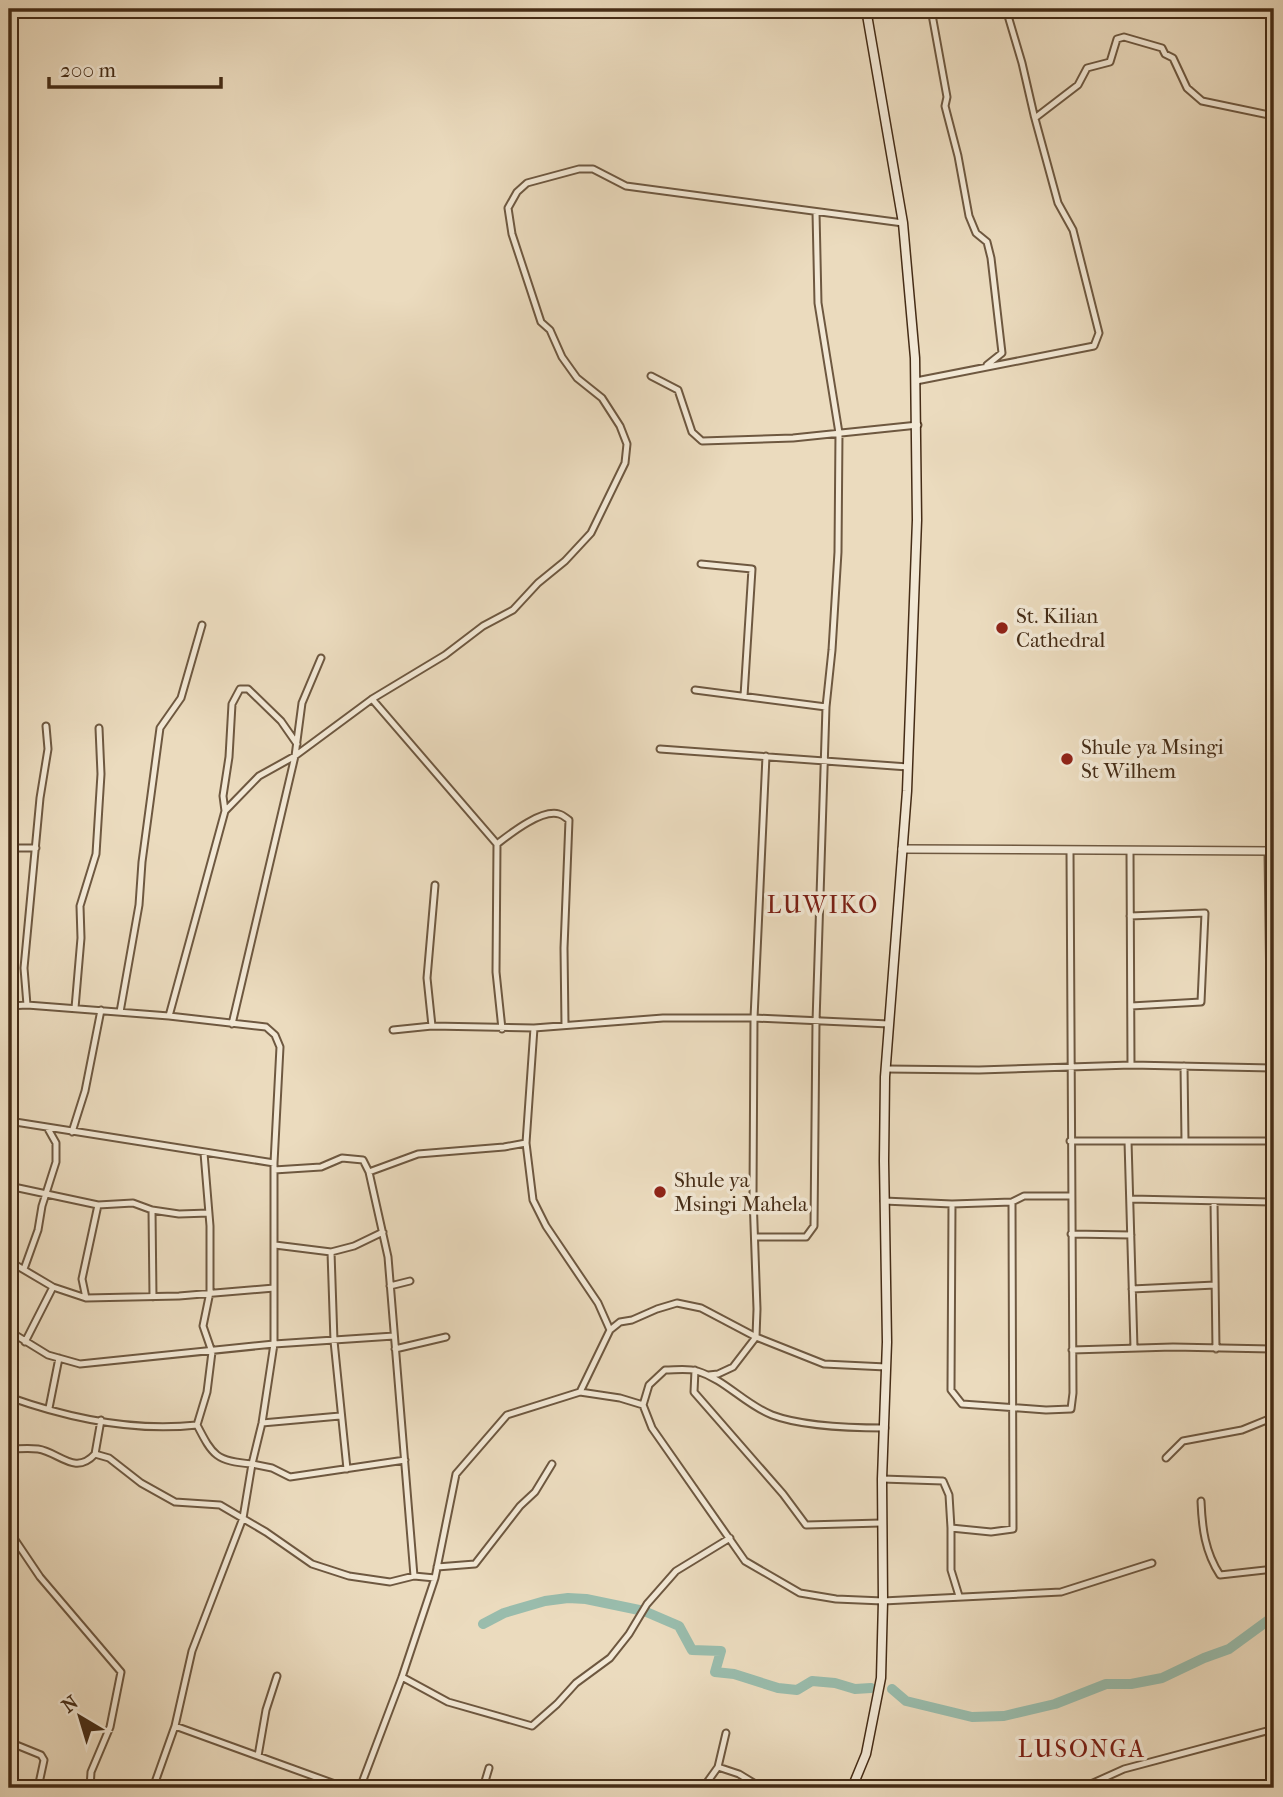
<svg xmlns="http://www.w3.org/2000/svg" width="1283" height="1797" viewBox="0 0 1283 1797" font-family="'IM FELL French Canon',serif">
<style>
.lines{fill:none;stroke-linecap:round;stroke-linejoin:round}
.river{stroke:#99bcac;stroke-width:10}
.minor-casing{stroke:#6e5840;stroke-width:9}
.tertiary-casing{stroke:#6e5840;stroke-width:10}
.secondary-casing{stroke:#452c16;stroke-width:11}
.minor{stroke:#f2e8d5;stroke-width:5}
.tertiary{stroke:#f2e8d5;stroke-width:7}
.secondary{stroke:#f2e8d5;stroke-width:8}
.poi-dot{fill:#8f2418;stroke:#f2e8d5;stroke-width:2.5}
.labels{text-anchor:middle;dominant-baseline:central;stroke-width:7;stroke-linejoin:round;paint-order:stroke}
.poi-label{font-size:21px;fill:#452c16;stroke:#f2e8d5;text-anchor:start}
.quarter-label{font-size:24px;letter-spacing:2px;fill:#7a1f14;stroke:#f2e8d5}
</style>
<rect width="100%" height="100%" fill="#ebdbbe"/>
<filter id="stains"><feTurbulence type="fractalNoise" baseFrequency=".00286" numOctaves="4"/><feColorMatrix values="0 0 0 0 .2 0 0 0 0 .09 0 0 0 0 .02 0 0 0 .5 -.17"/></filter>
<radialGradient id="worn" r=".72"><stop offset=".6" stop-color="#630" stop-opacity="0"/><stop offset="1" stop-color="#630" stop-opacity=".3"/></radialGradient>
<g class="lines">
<path class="river" d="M 483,1624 L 504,1613 L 545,1601 L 568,1598 L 586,1599 L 644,1611 L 679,1626 L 692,1650 L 721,1651 L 715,1672 L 734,1674 L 778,1688 L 797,1690 L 812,1681 L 835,1683 L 855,1689 L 871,1688
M 892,1689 L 906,1701 L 972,1717 L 1004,1716 L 1055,1704 L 1106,1684 L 1131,1684 L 1162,1678 L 1204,1658 L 1229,1649 L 1274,1616"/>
<g class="minor-casing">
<path id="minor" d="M 931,9 L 947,97 L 945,106 L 958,156 L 969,216 L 976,233 L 987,242 L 991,258 L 1002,353 L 987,365
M 1268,9 L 1274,25
M 1035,118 L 1078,85 L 1087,68 L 1110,62 L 1117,39 L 1124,37 L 1162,48 L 1165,54 L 1173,58 L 1187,88 L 1202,101 L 1274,116
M 651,376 L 678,390 L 692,432 L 702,441 L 793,438 L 918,425
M 916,381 L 1094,346 L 1099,333 L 1073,230 L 1058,203 L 1034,115 L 1022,63 L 1006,9
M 701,564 L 752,569 L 744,696
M 695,690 L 826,707
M 372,699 L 497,844 L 496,972 L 502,1029
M 660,749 L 908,767
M 225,811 L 223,796 L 229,757 L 232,704 L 240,689 L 248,689 L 281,721 L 297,744
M 497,844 C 510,834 541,809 559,814 C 563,815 566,818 569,820 L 564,948 L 565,1025
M 9,848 L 36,848
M 1130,851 L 1131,1065
M 1268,851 L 1271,1068
M 1130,916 L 1205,913 L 1201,1002 L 1131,1006
M 27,1005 L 24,968 L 40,798 L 48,749 L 46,726
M 9,1006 L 27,1005 L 169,1016 L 266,1027 L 275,1035 L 280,1047 L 274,1163 L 274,1344 L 262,1423 L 252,1464 L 272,1468 L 290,1477 L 405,1460
M 75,1008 L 81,938 L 80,906 L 96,854 L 101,774 L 99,728
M 120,1012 L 139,905 L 142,862 L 160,728 L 181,698 L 202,625
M 169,1016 L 225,811 L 259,776 L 295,756 L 372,699 L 445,655 L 483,626 L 513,610 L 538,583 L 565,561 L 591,533 L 625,463 L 627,444 L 620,426 L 602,398 L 577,378 L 562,357 L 550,330 L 541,322 L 512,234 L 508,208 L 517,192 L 527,183 L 579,169 L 593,169 L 626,186 L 903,223
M 232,1024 L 295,756 L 302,703 L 321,658
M 432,1026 L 427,978 L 435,885
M 534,1028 L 526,1143 L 533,1200 L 546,1226 L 598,1303 L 610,1330 L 580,1392
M 393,1030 L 432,1026 L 534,1028 L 663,1018 L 754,1018 L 889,1024
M 1184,1066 L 1185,1141
M 886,1069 L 979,1070 L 1131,1065 L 1274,1068
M 9,1121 L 274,1163
M 72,1132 L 85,1091 L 101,1010
M 1070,1141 L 1274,1141
M 1128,1141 L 1134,1348
M 1271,1141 L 1274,1294
M 274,1170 L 321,1167 L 342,1158 L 363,1160 L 369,1172 L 388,1257 L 414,1576
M 369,1172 L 418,1154 L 504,1147 L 526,1143
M 9,1186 L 98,1205 L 82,1279 L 86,1298
M 1130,1199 L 1273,1202
M 884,1201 L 952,1204 L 1012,1202 L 1024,1196 L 1070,1196
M 1214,1201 L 1216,1349
M 952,1204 L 951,1390 L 962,1404 L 1046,1410 L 1071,1409 L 1073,1393 L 1070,851
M 98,1205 L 133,1203 L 152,1210 L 179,1214 L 209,1213
M 152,1210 L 153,1297
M 1071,1234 L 1131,1235
M 755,1237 L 806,1237 L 814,1226 L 816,1022 L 826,707 L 832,650 L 838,552 L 839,433 L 818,303 L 816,212
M 275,1245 L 331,1252 L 334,1341 L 347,1469
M 331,1252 L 354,1246 L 383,1232
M 9,1261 L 53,1287 L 86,1298 L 179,1296 L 274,1288
M 24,1269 L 38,1230 L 42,1206 L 56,1162 L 56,1143 L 47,1127
M 390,1286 L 410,1281
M 1132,1289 L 1215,1285
M 610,1330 L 620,1322 L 632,1320 L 657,1309 L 677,1303 L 701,1308 L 756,1337 L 824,1364 L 886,1367
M 9,1331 L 48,1355 L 80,1364 L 274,1344 L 394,1336
M 25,1342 L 53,1287
M 395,1349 L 446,1337
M 1072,1350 L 1173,1347 L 1274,1349
M 695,1370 L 694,1392 L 783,1494 L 806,1525 L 881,1523
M 709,1375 L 718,1374 L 733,1367 L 756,1337 L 757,1309 L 753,1196 L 754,1018 L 766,756
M 9,1397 C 68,1418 134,1432 197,1425 C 213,1456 216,1461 252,1464 L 243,1518 L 192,1651 L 175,1726 L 153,1788
M 49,1408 L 59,1358
M 262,1423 L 340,1416
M 197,1425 L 207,1392 L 212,1352 L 203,1326 L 210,1292 L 210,1226 L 204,1153
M 885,1428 C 853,1428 801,1426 772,1415 C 744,1404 726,1380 697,1371 C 688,1368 675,1370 665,1370 L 649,1385 L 643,1405 L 652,1428 L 745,1561 L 800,1593 L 836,1599 L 883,1601 L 1061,1592 L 1152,1563
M 9,1449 C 18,1449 28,1448 38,1449 C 59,1452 75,1476 95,1454 L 109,1458 L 141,1483 L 175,1502 L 220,1505 L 266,1532 L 312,1564 L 349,1576 L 390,1582 L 414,1576 L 435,1578
M 95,1454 L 101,1420
M 1166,1458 L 1183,1441 L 1242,1430 L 1274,1417
M 882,1479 L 943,1481 L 949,1495 L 951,1528
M 1201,1501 C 1202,1528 1205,1552 1220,1575 L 1274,1569
M 9,1531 L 40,1577 L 121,1672 L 110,1727 L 91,1772 L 90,1788
M 437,1567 L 475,1564 L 520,1506 L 535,1492 L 552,1464
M 959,1596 L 951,1570 L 951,1528 L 991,1532 L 1013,1529 L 1012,1202
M 402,1677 L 448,1702 L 532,1726 L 557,1704 L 576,1683 L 610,1658 L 629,1634 L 647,1604 L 676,1571 L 730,1538
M 175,1726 L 346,1788
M 9,1742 L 41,1755 L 44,1760 L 38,1788
M 258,1756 L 266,1710 L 277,1676
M 718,1767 L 739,1774 L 762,1788
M 360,1788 L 402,1677 L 435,1578 L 456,1474 L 507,1415 L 580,1392 L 620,1398 L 643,1405
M 483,1788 L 489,1768
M 703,1788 L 718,1767 L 726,1733
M 1082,1788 L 1124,1769 L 1274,1729"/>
</g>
<g class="tertiary-casing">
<path id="tertiary" d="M 902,849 L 1274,851"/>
</g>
<g class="secondary-casing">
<path id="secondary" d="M 852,1788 L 866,1754 L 881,1678 L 883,1601 L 882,1479 L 887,1342 L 884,1161 L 885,1077 L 907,791 L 917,520 L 915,358 L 903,223 L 866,9"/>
</g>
<use href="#minor" class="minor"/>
<use href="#tertiary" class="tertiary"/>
<use href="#secondary" class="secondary"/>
</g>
<g class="poi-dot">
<circle cx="1002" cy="628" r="7"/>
<circle cx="1067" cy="759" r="7"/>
<circle cx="660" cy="1192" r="7"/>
</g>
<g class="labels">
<g class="poi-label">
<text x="1016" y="616">St. Kilian<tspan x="1016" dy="24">Cathedral</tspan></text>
<text x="1081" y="747">Shule ya Msingi<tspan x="1081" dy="24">St Wilhem</tspan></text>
<text x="674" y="1180">Shule ya<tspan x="674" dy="24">Msingi Mahela</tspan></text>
</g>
<g class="quarter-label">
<text x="823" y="905">LUWIKO</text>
<text x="1082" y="1749">LUSONGA</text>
</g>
</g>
<rect width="1283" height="1797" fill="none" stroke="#ebdbbe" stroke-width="35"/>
<rect x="10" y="10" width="1262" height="1776" fill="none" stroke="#452c16" stroke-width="3.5"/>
<rect x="18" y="18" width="1248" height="1762" fill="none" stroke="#452c16" stroke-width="2"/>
<g transform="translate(80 1717) rotate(322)" stroke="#f2e8d5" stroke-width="5" paint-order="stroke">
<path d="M0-5L12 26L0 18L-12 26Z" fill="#452c16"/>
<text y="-10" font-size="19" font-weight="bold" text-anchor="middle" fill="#452c16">N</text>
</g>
<path d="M49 77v10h172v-10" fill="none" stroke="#452c16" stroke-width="3.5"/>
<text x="60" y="77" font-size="21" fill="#452c16" stroke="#f2e8d5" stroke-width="5" paint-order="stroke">200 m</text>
<rect width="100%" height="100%" filter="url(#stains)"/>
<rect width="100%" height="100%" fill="url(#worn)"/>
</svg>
